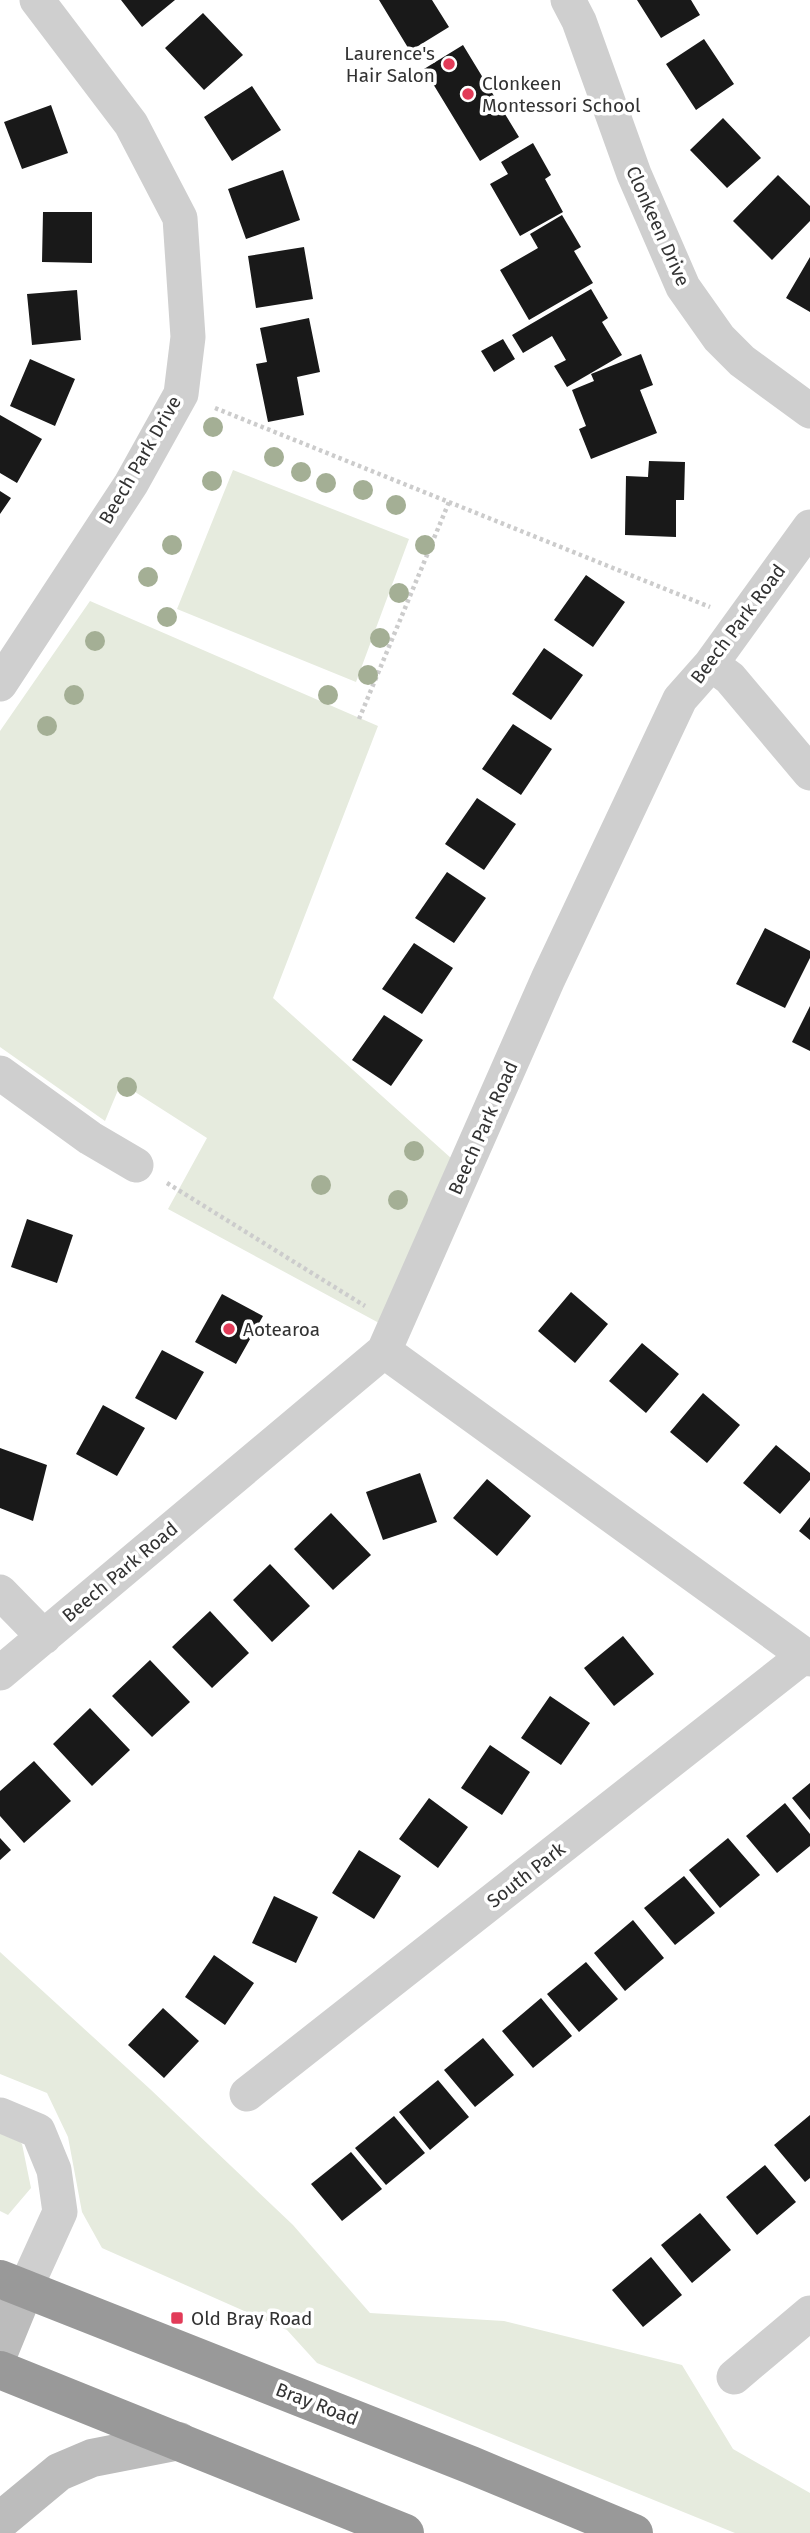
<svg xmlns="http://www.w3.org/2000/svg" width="810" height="2533" viewBox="0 0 810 2533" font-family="'Fira Sans',sans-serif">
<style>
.green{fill:#e6ebde}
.building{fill:#191919}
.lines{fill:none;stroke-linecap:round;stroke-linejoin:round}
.path{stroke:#ccc;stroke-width:4.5;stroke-dasharray:3.5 3.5;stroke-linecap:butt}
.street{stroke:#cfcfcf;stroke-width:35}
.secondary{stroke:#bcbcbc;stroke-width:38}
.highway{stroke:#999;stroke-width:38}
.tree{fill:#a4af95}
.poi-dot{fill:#e23b58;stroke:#fff;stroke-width:2.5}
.labels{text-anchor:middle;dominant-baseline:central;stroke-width:7;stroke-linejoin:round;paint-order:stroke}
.poi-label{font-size:19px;fill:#323232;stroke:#fff;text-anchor:start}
.street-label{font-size:19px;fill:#323232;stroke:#fff}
</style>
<rect width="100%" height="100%" fill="#fff"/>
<path class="green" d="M 233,470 L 409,539 L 356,682 L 177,609 Z
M 90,601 L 378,726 L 273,998 L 452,1159 L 379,1323 L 168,1209 L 207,1138 L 121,1083 L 105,1121 L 0,1047 L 0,731 Z
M 0,1952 L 150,2089 L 293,2225 L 370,2313 L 504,2321 L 682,2365 L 733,2449 L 810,2493 L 810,2533 L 735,2533 L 317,2363 L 287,2330 L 102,2248 L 82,2212 L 68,2137 L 47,2093 L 0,2074 Z
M 0,2122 L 22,2144 L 31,2188 L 8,2215 L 0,2211 Z"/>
<path class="building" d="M 121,0 L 175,0 L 142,27 Z
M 379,0 L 432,0 L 449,27 L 410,51 Z
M 637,0 L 691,0 L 700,15 L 661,38 Z
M 203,13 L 243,55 L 204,90 L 165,48 Z
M 704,39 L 734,84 L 696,110 L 666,64 Z
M 463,45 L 519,137 L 480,161 L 424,69 Z
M 252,86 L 281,130 L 232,161 L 204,117 Z
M 51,105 L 68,153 L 22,169 L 4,122 Z
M 723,118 L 761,158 L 727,188 L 690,150 Z
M 533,143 L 551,175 L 545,179 L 563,212 L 520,236 L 490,184 L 508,174 L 501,162 Z
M 283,170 L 300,220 L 246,239 L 228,189 Z
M 778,175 L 810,206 L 810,221 L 772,260 L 733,221 Z
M 43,212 L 92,212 L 92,263 L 42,262 Z
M 562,215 L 581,247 L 574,251 L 593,283 L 529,320 L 500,270 L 538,248 L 530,234 Z
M 304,247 L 313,299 L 256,308 L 248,256 Z
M 810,257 L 810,312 L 786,298 Z
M 591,289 L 608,318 L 602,322 L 622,355 L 567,387 L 554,366 L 566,360 L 552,336 L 523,353 L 512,335 Z
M 77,290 L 81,340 L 32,345 L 27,294 Z
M 309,318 L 320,372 L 297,377 L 304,415 L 268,422 L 256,364 L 267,362 L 260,328 Z
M 503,339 L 515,359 L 494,372 L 481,351 Z
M 641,354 L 653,385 L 640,390 L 657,433 L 591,459 L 579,429 L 586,426 L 572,390 L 594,381 L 591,374 Z
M 30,359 L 75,379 L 55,426 L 10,406 Z
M 0,415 L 42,439 L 17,483 L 0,473 Z
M 649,461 L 685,462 L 684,500 L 676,500 L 676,537 L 625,535 L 626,476 L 648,477 Z
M 0,491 L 11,498 L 0,514 Z
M 586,575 L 625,602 L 593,647 L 554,620 Z
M 544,648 L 583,675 L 551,720 L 512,694 Z
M 513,724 L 552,749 L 521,795 L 482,769 Z
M 477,798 L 516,824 L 484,870 L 445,844 Z
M 447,872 L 486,898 L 454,943 L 415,918 Z
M 765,928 L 810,951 L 810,958 L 785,1008 L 736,984 Z
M 414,943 L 453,968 L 422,1014 L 382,989 Z
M 810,1006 L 810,1051 L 792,1042 Z
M 384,1015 L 423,1040 L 391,1086 L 352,1060 Z
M 27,1219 L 73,1235 L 57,1283 L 11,1267 Z
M 571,1292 L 608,1324 L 575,1363 L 538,1331 Z
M 222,1294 L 263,1316 L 236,1364 L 195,1342 Z
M 642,1343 L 679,1374 L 646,1413 L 609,1381 Z
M 162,1350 L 204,1372 L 176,1420 L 135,1398 Z
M 703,1393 L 740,1425 L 707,1463 L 670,1432 Z
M 103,1405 L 145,1428 L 117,1476 L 76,1454 Z
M 776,1445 L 810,1473 L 810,1480 L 780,1514 L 743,1483 Z
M 0,1448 L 47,1465 L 33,1521 L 0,1508 Z
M 420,1473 L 437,1522 L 383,1540 L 366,1492 Z
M 487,1479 L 531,1516 L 497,1556 L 453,1518 Z
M 331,1513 L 371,1555 L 333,1590 L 294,1549 Z
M 810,1517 L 810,1540 L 799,1531 Z
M 270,1564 L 310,1606 L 272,1642 L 233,1600 Z
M 210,1611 L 249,1653 L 212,1688 L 172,1647 Z
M 623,1636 L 654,1674 L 614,1706 L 584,1668 Z
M 150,1660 L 190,1702 L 152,1737 L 112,1696 Z
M 550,1696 L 590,1723 L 561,1765 L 521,1738 Z
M 90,1708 L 130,1750 L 92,1786 L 53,1744 Z
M 490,1745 L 530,1772 L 502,1815 L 461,1788 Z
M 34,1761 L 71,1801 L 24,1843 L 0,1816 L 0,1791 Z
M 810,1783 L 810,1820 L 792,1798 Z
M 429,1798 L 468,1827 L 438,1868 L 399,1839 Z
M 785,1803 L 810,1834 L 810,1846 L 777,1873 L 746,1836 Z
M 0,1838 L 11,1850 L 0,1860 Z
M 728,1838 L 760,1875 L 720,1908 L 689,1870 Z
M 359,1850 L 401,1876 L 374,1919 L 332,1893 Z
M 684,1876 L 715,1913 L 675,1945 L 644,1908 Z
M 274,1896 L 318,1917 L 296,1963 L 252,1943 Z
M 633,1920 L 664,1958 L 625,1991 L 594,1953 Z
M 214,1955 L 254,1983 L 225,2025 L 185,1997 Z
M 586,1962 L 618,1999 L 579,2032 L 547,1994 Z
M 541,1998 L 572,2036 L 533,2068 L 502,2031 Z
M 163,2008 L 199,2041 L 164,2078 L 128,2045 Z
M 483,2038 L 514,2075 L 475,2107 L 444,2070 Z
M 438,2080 L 469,2117 L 430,2150 L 399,2112 Z
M 810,2115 L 810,2178 L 805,2182 L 774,2145 Z
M 394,2116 L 425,2153 L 386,2185 L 355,2148 Z
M 351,2152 L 382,2189 L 342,2221 L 311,2184 Z
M 765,2165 L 796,2202 L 757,2235 L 726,2197 Z
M 700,2213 L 731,2250 L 692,2283 L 661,2245 Z
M 651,2257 L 682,2295 L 643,2327 L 612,2290 Z"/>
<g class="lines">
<path class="path" d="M 215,408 L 710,607
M 359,719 L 449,502
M 167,1183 L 365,1306"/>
<path class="street" d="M 568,0 L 579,21 L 634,174 L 683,287 L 719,338 L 742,361 L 810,411
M 711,664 L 730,678 L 810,773
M 0,684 L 131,484 L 181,394 L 188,337 L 180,218 L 131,124 L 37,0
M 0,1073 L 90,1138 L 136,1165
M 384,1351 L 810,1659
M 0,1592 L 44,1637
M 0,1673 L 384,1351 L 548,979 L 680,699 L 711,664 L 810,527
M 247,2094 L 804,1656
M 0,2115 L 38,2131 L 54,2170 L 60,2212 L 25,2289
M 734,2377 L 810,2313"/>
<path class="secondary" d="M 0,2350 L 25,2289
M 0,2521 L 59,2472 L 92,2458 L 179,2441"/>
<path class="highway" d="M 0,2279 L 471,2465 L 634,2533
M 0,2370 L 405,2533"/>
</g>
<g class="tree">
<circle cx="213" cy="427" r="10"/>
<circle cx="274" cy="457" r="10"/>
<circle cx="301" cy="472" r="10"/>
<circle cx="212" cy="481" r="10"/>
<circle cx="326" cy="483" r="10"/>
<circle cx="363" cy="490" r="10"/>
<circle cx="396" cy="505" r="10"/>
<circle cx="172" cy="545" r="10"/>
<circle cx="425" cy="545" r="10"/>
<circle cx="148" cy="577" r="10"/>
<circle cx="399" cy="593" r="10"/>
<circle cx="167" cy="617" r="10"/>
<circle cx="380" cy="638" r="10"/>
<circle cx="95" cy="641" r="10"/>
<circle cx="368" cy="675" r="10"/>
<circle cx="74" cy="695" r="10"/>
<circle cx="328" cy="695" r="10"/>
<circle cx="47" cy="726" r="10"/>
<circle cx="127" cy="1087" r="10"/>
<circle cx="414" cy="1151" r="10"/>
<circle cx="321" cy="1185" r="10"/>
<circle cx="398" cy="1200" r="10"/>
</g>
<g class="poi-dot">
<circle cx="449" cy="64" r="7"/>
<circle cx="468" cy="94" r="7"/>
<circle cx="229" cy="1329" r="7"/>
<rect x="170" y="2311" width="14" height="14" rx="3.5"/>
</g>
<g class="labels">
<g class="poi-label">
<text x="435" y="53" text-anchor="end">Laurence's<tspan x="435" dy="22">Hair Salon</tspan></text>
<text x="482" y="83">Clonkeen<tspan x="482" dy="22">Montessori School</tspan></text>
<text x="243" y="1329">Aotearoa</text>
<text x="191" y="2318">Old Bray Road</text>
</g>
<g class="street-label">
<text transform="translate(658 226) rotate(66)">Clonkeen Drive</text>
<text transform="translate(140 460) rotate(-60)">Beech Park Drive</text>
<text transform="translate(738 624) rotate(-53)">Beech Park Road</text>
<text transform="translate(483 1128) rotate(-66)">Beech Park Road</text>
<text transform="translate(120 1572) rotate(-40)">Beech Park Road</text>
<text transform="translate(526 1875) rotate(-38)">South Park</text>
<text transform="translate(317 2404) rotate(21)">Bray Road</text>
</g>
</g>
</svg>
